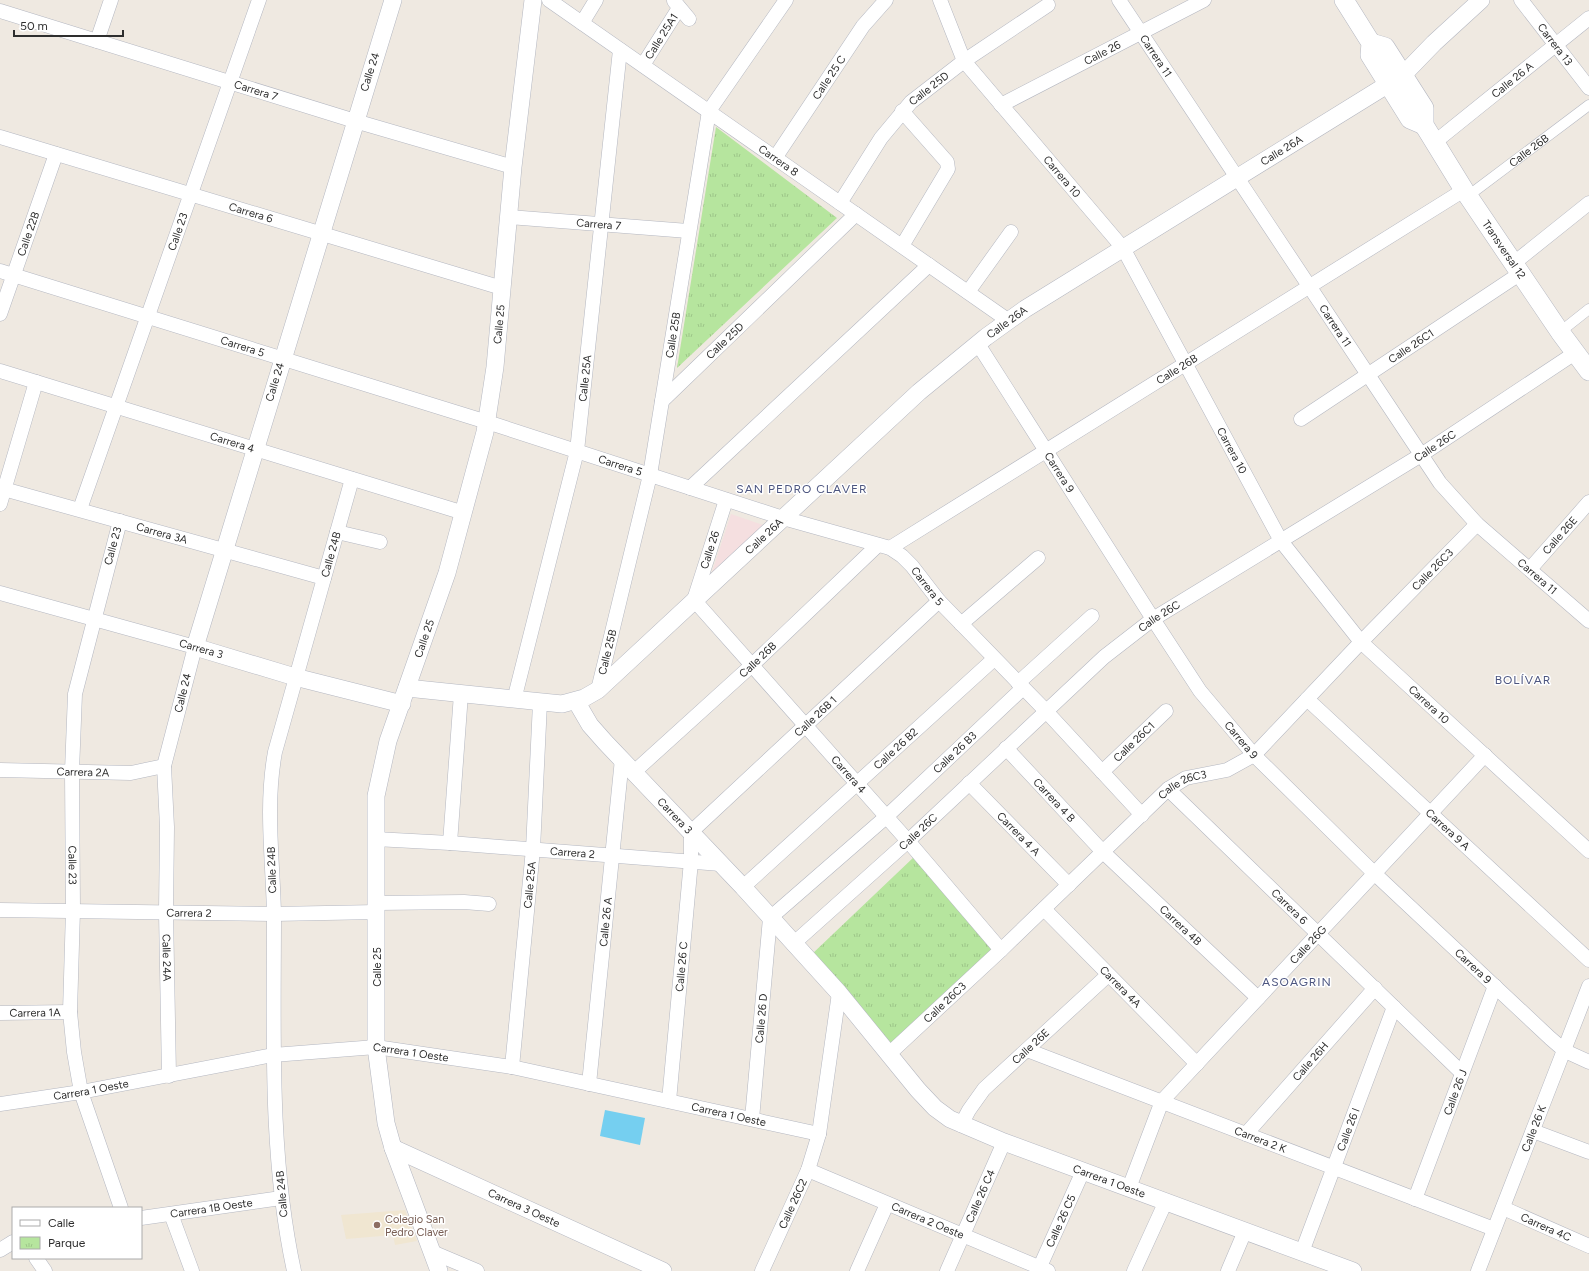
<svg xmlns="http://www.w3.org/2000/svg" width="1589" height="1271" viewBox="0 0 1589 1271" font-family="Figtree,sans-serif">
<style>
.education{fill:#f0e6d1}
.medical{fill:#f5dfe0}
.park{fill:url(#park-tufts)}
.water{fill:#75cff0}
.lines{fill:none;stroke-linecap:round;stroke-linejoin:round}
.pedestrian-casing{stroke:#b4b7c1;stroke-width:11}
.minor-casing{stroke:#b4b7c1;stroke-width:15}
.tertiary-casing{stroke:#b4b7c1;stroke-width:18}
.secondary-casing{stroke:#b4b7c1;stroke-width:20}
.pedestrian{stroke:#fff;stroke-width:10}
.minor{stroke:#fff;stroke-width:14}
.tertiary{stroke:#fff;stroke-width:17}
.secondary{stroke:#fff;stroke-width:19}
.education-dot{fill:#8d6e63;stroke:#fff;stroke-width:1.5}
.labels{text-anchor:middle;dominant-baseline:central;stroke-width:3;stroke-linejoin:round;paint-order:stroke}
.street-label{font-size:11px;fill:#2e2e2e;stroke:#fff}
.education-label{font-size:11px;fill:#785e54;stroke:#fff;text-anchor:start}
.neighbourhood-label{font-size:12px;letter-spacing:1px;fill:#4d5680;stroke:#fff}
</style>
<defs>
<pattern id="park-tufts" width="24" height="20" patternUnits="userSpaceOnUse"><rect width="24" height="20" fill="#b6e59e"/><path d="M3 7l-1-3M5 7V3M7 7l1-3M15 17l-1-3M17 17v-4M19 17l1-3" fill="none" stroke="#9dc588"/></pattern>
</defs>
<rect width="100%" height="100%" fill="#efe9e1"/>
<path class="education" d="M 405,1210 L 417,1241 L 395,1245 L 393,1235 L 346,1239 L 341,1215 Z"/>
<path class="medical" d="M 731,514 L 763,525 L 712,572 Z"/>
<path class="park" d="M 716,127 L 837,218 L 677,368 Z
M 915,856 L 995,951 L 892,1044 L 811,955 Z"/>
<path class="water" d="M 605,1110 L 645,1118 L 640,1145 L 600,1136 Z"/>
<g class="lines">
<g class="pedestrian-casing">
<g id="pedestrian">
<path id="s1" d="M 1468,196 L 1589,105"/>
<path d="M 1560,332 L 1589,309"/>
</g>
</g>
<g class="minor-casing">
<g id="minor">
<path id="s2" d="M 549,0 L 1009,321"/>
<path id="s3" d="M 940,0 L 964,61 L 1123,248 L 1281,541 L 1361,642 L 1589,851"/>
<path id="s4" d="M 1119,0 L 1440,483 L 1477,524 L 1589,621"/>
<path id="s5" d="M 1521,0 L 1589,88"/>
<path d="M 674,1 L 689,19"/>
<path id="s6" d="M 0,11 L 355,121 L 513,167"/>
<path d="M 582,23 L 596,0"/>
<path d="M 97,41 L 111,0"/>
<path id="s7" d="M 643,65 L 679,8"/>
<path id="s8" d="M 1001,105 L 1204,0"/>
<path d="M 902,111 L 947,162 L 948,169 L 902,246"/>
<path id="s9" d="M 0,137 L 502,288"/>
<path id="s10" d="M 1435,142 L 1589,18"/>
<path id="s11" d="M 775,158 L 863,26 L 886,0"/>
<path id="s12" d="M 840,203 L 881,138 L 911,102 L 964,61 L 1048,5"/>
<path id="s13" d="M 509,217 L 688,231"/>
<path d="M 1514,263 L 1589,203"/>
<path id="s14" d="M 0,271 L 487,422 L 783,518 L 890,548 L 902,556 L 912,566 L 939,601 L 1045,710 L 1142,815"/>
<path d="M 968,292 L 1011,232"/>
<path id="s15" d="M 0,314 L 56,154"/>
<path id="s16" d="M 978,344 L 1153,619 L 1200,691 L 1254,755 L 1375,874 L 1550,1038 L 1565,1051 L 1589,1062"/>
<path id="s17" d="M 0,371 L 464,513"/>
<path id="s18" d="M 662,401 L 856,214"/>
<path id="s19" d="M 1301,419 L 1521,273"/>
<path id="s20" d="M 0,488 L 324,578"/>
<path d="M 690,488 L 929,265"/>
<path id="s21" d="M 726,500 L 694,600 L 908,841 L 1001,950"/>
<path d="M 0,504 L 36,382"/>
<path id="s22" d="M 80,509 L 259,0"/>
<path id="s23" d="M 120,521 L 75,694 L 72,771 L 73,910 L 70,1012 L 74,1052 L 81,1092 L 121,1208"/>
<path d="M 337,532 L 380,542"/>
<path id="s24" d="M 890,548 L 1464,190"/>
<path id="s25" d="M 1530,569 L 1589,502"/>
<path id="s26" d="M 0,593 L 195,647 L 164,766 L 167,827 L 166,912 L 169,1076"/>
<path d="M 961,624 L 1038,558"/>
<path d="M 1018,683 L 1092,616"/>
<path id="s27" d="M 598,690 L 650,475 L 709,111 L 786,0"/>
<path id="s28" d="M 1307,699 L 1589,960"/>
<path id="s29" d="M 514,700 L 577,451 L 620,50"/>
<path id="s30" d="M 1006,748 L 1103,852 L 1258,998"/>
<path id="s31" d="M 0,770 L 131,773 L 164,766"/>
<path id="s32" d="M 634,772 L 751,666 L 878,545"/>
<path id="s33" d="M 1102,772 L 1166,711"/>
<path id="s34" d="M 969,783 L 1069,885"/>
<path id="s35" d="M 1168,789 L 1462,1073"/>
<path id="s36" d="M 375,839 L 450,843 L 721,864"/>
<path d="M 450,843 L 461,694"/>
<path id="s37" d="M 743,887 L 994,659"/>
<path d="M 377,903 L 464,902 L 489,904"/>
<path id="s38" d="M 1044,909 L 1197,1064"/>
<path id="s39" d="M 0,910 L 274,914 L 377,912"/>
<path id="s40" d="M 793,944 L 908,841 L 1104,657 L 1153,619 L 1421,455 L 1575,353"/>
<path id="s41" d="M 0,1013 L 70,1012"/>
<path id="s42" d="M 1027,1050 L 1494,1229"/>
<path id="s43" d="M 889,1054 L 1001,950 L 1168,789 L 1186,778 L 1227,770 L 1254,755 L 1361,642 L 1477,524"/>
<path id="s44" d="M 512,1067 L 533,849 L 540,703"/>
<path id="s45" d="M 589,1084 L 622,759"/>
<path id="s46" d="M 669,1101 L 691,861 L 691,832 L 939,601"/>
<path id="s47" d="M 0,1104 L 81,1092 L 273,1055 L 376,1047 L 512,1067 L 819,1134"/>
<path id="s48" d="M 752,1119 L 770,918 L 886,817 L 1023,688"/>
<path id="s49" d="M 961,1125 L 969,1110 L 984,1089 L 1108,975"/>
<path d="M 1533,1131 L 1589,1152"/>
<path id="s50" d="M 1246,1134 L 1375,988"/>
<path id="s51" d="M 808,1170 L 1048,1271"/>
<path id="s52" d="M 1129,1188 L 1162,1101 L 1485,755"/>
<path id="s53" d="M 1415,1199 L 1495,986"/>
<path id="s54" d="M 1503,1208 L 1589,1246"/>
<path d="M 171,1214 L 192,1271"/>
<path id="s55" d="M 141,1218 L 281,1198"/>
<path d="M 0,1250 L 13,1242"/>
<path d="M 432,1252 L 477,1271"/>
<path id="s56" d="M 1302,1252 L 1394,1007"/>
<path d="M 36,1258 L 45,1271"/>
<path id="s57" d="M 294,1271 C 269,1156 274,1033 274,915 C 273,861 265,806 275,752 L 352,479"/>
<path id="s58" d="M 762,1271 L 808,1170 L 819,1134 L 839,993"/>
<path d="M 857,1271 L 887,1204"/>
<path id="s59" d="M 947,1271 L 1004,1142"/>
<path id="s60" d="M 1038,1271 L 1083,1171"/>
<path d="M 1134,1271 L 1166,1201"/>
<path d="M 1228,1271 L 1245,1231"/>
<path id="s61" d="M 1478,1271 L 1589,986"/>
</g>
</g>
<g class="tertiary-casing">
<g id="tertiary">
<path d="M 393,0 L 195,647 L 295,677 L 402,704"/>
<path id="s62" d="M 407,688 L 562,704 L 584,698 L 598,690 L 919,392 L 986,337 L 1025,309 L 1403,75 L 1434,43 L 1481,0"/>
<path id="s63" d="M 576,701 L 590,725 L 605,742 L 743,887 L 839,993 L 918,1090 L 935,1108 L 950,1119 L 1004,1142 L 1353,1271"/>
<path id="s64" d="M 393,1148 L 663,1271"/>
<path id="s65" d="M 439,1271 L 393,1148 L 386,1123 L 376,1047 L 376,796 L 388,741 L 447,573 L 485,432 L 495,367 L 513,167 L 533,0"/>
</g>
</g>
<g class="secondary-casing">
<g id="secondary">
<path d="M 1344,0 L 1371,43 L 1370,55 L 1410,119 L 1424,125"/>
<path id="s66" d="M 1371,43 L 1385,47 L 1424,108 L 1424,125 L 1464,190 L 1560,332 L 1589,371"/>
</g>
</g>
<use href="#pedestrian" class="pedestrian"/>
<use href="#minor" class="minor"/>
<use href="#tertiary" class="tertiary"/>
<use href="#secondary" class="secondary"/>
</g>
<circle class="education-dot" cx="377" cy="1225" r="4"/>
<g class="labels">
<g class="street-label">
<text stroke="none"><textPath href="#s7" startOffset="34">Calle 25A1</textPath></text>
<text stroke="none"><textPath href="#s5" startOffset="56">Carrera 13</textPath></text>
<text stroke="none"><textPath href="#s8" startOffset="114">Calle 26</textPath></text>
<text stroke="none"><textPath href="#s4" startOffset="67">Carrera 11</textPath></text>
<text transform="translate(370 72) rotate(-72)">Calle 24</text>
<text stroke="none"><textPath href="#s11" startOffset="97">Calle 25 C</textPath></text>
<text stroke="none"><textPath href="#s10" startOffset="99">Calle 26 A</textPath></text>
<text stroke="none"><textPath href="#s12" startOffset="146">Calle 25D</textPath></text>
<text stroke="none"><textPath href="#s6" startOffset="268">Carrera 7</textPath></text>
<text stroke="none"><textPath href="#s62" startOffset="1069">Calle 26A</textPath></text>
<text stroke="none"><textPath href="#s1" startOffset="76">Calle 26B</textPath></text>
<text stroke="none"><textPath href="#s2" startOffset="280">Carrera 8</textPath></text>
<text stroke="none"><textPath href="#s3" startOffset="217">Carrera 10</textPath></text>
<text stroke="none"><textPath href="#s9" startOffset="262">Carrera 6</textPath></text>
<text stroke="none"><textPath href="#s13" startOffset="90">Carrera 7</textPath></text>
<text stroke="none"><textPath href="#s22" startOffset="294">Calle 23</textPath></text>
<text stroke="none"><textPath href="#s15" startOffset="85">Calle 22B</textPath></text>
<text stroke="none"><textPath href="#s66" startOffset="252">Transversal 12</textPath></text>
<text stroke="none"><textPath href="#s62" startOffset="745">Calle 26A</textPath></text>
<text stroke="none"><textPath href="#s65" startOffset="974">Calle 25</textPath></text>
<text stroke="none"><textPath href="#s4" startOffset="391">Carrera 11</textPath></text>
<text stroke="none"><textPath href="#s27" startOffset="363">Calle 25B</textPath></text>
<text stroke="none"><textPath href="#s18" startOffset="87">Calle 25D</textPath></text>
<text stroke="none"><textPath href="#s14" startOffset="254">Carrera 5</textPath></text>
<text stroke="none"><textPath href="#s19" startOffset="132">Calle 26C1</textPath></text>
<text stroke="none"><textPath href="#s24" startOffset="338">Calle 26B</textPath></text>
<text stroke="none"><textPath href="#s29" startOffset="330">Calle 25A</textPath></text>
<text transform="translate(275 382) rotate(-73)">Calle 24</text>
<text stroke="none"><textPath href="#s17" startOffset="243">Carrera 4</textPath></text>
<text stroke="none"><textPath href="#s40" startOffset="816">Calle 26C</textPath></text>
<text stroke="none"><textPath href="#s3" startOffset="541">Carrera 10</textPath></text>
<text stroke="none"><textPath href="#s14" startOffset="650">Carrera 5</textPath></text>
<text stroke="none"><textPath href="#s16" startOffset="152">Carrera 9</textPath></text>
<text stroke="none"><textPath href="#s20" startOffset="168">Carrera 3A</textPath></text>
<text stroke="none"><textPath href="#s25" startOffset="45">Calle 26E</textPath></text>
<text stroke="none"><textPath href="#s62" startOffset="421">Calle 26A</textPath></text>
<text transform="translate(113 546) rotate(-75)">Calle 23</text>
<text transform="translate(710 550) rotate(-72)">Calle 26</text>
<text stroke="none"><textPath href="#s57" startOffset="726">Calle 24B</textPath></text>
<text stroke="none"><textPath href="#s43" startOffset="736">Calle 26C3</textPath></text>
<text stroke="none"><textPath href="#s4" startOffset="715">Carrera 11</textPath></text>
<text stroke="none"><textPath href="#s14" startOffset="986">Carrera 5</textPath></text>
<text stroke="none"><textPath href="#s40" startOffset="492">Calle 26C</textPath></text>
<text stroke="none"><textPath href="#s65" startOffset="650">Calle 25</textPath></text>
<text transform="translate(201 649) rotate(16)">Carrera 3</text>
<text stroke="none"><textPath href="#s27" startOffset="39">Calle 25B</textPath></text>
<text stroke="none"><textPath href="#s32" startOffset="167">Calle 26B</textPath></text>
<text transform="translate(183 693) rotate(-76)">Calle 24</text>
<text stroke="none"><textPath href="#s3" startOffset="865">Carrera 10</textPath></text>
<text stroke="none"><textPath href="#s46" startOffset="440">Calle 26B 1</textPath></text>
<text stroke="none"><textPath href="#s16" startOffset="476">Carrera 9</textPath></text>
<text stroke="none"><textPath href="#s33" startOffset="44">Calle 26C1</textPath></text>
<text stroke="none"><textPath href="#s37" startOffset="206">Calle 26 B2</textPath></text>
<text stroke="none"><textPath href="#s48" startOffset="450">Calle 26 B3</textPath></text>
<text stroke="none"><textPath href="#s31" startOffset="83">Carrera 2A</textPath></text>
<text stroke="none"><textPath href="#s21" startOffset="338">Carrera 4</textPath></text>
<text stroke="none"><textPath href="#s43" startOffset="400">Calle 26C3</textPath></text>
<text stroke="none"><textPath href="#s30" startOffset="71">Carrera 4 B</textPath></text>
<text stroke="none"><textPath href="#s63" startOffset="152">Carrera 3</textPath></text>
<text stroke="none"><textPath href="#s28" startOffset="192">Carrera 9 A</textPath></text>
<text stroke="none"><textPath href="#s40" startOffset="168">Calle 26C</textPath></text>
<text stroke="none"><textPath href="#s34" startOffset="71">Carrera 4 A</textPath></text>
<text stroke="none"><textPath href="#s36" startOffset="198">Carrera 2</textPath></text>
<text stroke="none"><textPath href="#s23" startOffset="350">Calle 23</textPath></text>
<text transform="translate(272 870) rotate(-92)">Calle 24B</text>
<text stroke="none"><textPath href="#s44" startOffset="183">Calle 25A</textPath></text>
<text stroke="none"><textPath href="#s35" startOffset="169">Carrera 6</textPath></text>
<text stroke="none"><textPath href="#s39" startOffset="189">Carrera 2</textPath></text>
<text stroke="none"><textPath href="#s45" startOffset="163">Calle 26 A</textPath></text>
<text stroke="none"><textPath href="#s30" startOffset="249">Carrera 4B</textPath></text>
<text stroke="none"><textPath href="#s52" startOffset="307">Calle 26G</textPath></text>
<text stroke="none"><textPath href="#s26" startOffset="517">Calle 24A</textPath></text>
<text stroke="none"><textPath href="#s16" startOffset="800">Carrera 9</textPath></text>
<text transform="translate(377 967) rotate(-90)">Calle 25</text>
<text stroke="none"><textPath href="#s46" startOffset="135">Calle 26 C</textPath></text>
<text stroke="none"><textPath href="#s38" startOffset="109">Carrera 4A</textPath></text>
<text stroke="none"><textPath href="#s43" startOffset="76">Calle 26C3</textPath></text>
<text stroke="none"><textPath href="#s41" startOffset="35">Carrera 1A</textPath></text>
<text stroke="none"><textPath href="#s48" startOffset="101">Calle 26 D</textPath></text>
<text stroke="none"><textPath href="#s49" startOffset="106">Calle 26E</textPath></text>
<text stroke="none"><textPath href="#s47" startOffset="416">Carrera 1 Oeste</textPath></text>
<text stroke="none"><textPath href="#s50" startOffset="97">Calle 26H</textPath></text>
<text stroke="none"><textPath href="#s47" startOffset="92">Carrera 1 Oeste</textPath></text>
<text stroke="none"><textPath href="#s53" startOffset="114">Calle 26 J</textPath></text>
<text stroke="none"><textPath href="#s47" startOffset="740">Carrera 1 Oeste</textPath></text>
<text stroke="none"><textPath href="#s56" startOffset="131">Calle 26 I</textPath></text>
<text stroke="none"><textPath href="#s61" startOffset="153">Calle 26 K</textPath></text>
<text stroke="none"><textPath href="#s42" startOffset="250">Carrera 2 K</textPath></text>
<text stroke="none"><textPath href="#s63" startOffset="733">Carrera 1 Oeste</textPath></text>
<text transform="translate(282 1194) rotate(-95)">Calle 24B</text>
<text stroke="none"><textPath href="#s59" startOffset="82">Calle 26 C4</textPath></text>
<text stroke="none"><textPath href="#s58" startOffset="74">Calle 26C2</textPath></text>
<text stroke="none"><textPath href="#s64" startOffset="144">Carrera 3 Oeste</textPath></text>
<text stroke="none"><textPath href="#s55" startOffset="71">Carrera 1B Oeste</textPath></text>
<text stroke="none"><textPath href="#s51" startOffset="130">Carrera 2 Oeste</textPath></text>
<text stroke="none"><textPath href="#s60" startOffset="55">Calle 26 C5</textPath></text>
<text stroke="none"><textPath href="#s54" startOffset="47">Carrera 4C</textPath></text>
</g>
<g class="education-label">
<text x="385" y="1219">Colegio San<tspan x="385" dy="13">Pedro Claver</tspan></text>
</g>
<g class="neighbourhood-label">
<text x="802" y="489">SAN PEDRO CLAVER</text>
<text x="1523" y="680">BOLÍVAR</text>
<text x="1297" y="982">ASOAGRIN</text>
</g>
</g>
<rect x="12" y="1207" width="130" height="52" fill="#ffffff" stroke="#ababab"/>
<rect x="20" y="1220" width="20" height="6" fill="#ffffff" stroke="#ababab"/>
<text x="48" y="1227" font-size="12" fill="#2e2e2e">Calle</text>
<rect x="20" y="1237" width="20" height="12" fill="url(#park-tufts)" stroke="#ababab"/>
<text x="48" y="1247" font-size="12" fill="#2e2e2e">Parque</text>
<path d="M14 30v6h109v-6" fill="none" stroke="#2e2e2e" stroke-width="2"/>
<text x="20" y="30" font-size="12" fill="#2e2e2e" stroke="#ffffff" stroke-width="3" paint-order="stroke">50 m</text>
</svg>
